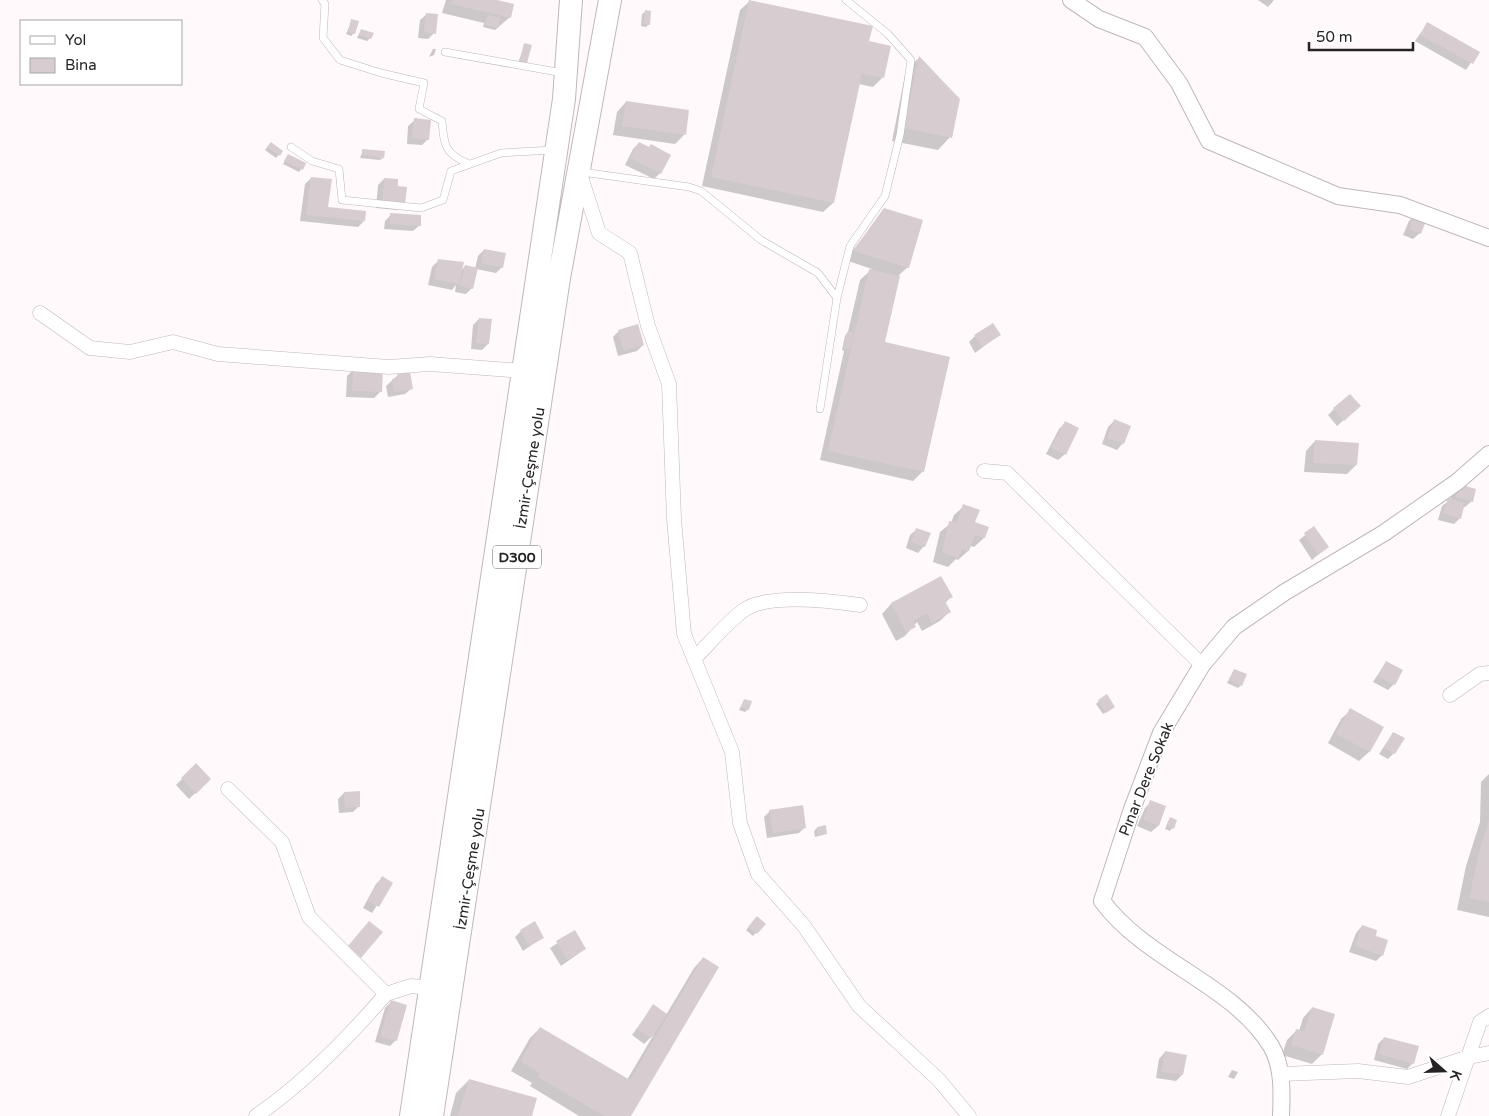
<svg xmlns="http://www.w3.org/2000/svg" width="1489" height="1116" viewBox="0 0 1489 1116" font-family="'Varela Round',sans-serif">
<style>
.shadow{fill:#0003}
.building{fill:#d7cdd1}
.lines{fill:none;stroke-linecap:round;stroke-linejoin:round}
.service-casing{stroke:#c0b7ba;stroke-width:8}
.minor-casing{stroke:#c0b7ba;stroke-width:15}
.tertiary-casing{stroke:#c0b7ba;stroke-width:18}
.trunk-casing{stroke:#c0b7ba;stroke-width:24}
.service{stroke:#fff;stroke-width:7}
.minor{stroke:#fff;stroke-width:14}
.tertiary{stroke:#fff;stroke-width:16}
.trunk{stroke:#fff;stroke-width:22}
.labels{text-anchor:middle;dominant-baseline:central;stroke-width:4;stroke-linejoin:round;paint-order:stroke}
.shield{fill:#fff;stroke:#676566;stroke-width:1}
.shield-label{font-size:14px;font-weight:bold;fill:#262324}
.street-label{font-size:15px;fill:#262324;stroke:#fff}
</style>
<rect width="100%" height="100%" fill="#fff9fb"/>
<path class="shadow" d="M 492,0 L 510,17 L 495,30 L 483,27 L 484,23 L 442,13 L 446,0 Z
M 1258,0 L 1274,0 L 1268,7 Z
M 750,1 L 868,42 L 882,78 L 873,87 L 859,84 L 833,203 L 823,212 L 702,186 L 740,10 Z
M 645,12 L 649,24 L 646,27 L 641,26 L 642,14 Z
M 427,14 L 434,33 L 428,39 L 418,38 L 420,20 Z
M 352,20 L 354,33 L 351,36 L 346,34 Z
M 1427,24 L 1478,52 L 1466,70 L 1415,41 Z
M 361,30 L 370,38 L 367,41 L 357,38 Z
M 525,44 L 526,62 L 524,65 L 518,63 Z
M 433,49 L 436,49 L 434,55 L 429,57 Z
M 919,58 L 958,100 L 950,137 L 938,150 L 892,141 L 906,70 Z
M 626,102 L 684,135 L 675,144 L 613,135 L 617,112 Z
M 415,120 L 428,139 L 422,145 L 407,144 L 408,126 Z
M 639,143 L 649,148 L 660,173 L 654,179 L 625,165 L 633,149 Z
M 268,146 L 281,152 L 276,158 L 265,150 Z
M 363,150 L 383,158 L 380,160 L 360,158 Z
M 288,155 L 305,164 L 299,172 L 283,164 Z
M 311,178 L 327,208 L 364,221 L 358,227 L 300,221 L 305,184 Z
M 384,179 L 396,188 L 404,203 L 398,210 L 376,208 L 378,185 Z
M 885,210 L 908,267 L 899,275 L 884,343 L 923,471 L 913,481 L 820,460 L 844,351 L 842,350 L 845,336 L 848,332 L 860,280 L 872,269 L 845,260 Z
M 391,215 L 420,225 L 413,231 L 384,229 L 385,221 Z
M 1415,215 L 1420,233 L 1413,239 L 1403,235 L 1409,221 Z
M 484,250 L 502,267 L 496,273 L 476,269 L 472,288 L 466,294 L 455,292 L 456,285 L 452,290 L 428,285 L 432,267 L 438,261 L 461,271 L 465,266 L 475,269 L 478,256 Z
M 479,319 L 488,344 L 482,350 L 471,349 L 473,325 Z
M 619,331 L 643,345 L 637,351 L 618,356 L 613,337 Z
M 999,335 L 975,353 L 969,342 L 975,336 Z
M 353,370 L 381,391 L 374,398 L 346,397 L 347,376 Z
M 398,375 L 412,388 L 405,394 L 388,397 L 386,386 Z
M 1334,409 L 1353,412 L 1337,426 L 1328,415 Z
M 1114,421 L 1123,443 L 1117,450 L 1102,444 L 1108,427 Z
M 1065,423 L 1065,454 L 1058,460 L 1046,454 L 1059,429 Z
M 1315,441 L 1356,465 L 1347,474 L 1304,472 L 1306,451 Z
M 1459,485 L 1472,501 L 1465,507 L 1463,507 L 1460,518 L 1454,524 L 1438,520 L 1442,506 L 1450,500 L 1453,491 Z
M 964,506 L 984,538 L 974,547 L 970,546 L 968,551 L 958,560 L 956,559 L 948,567 L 933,562 L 940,532 L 951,523 L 954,515 Z
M 1314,528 L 1327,547 L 1312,560 L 1299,540 Z
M 917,529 L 924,546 L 918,553 L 906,548 L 910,535 Z
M 941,577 L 951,597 L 945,603 L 949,612 L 940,621 L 922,631 L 917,622 L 905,636 L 896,641 L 882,614 L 891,604 Z
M 1386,662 L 1394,684 L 1388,690 L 1373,682 Z
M 1234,670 L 1241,685 L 1238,688 L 1227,683 Z
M 744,700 L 748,709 L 745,712 L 739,710 Z
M 1099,701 L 1111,709 L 1103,714 L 1096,704 Z
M 1351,710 L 1382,728 L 1369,752 L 1359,761 L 1328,743 L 1341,719 Z
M 1393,733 L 1394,753 L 1388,759 L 1379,754 Z
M 196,765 L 210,779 L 189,799 L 176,785 Z
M 1489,774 L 1489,917 L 1457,910 L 1466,866 L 1480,822 L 1481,782 Z
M 344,793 L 359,806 L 353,812 L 339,813 L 338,799 Z
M 1151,802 L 1165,807 L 1158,826 L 1151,832 L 1137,826 L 1145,808 Z
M 770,811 L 805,827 L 799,833 L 767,838 L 764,817 Z
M 1170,819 L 1172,828 L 1170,831 L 1165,829 Z
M 817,828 L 826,834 L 815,837 L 814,831 Z
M 382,878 L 391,883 L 372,913 L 363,908 L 376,884 Z
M 757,918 L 764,924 L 753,936 L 746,930 Z
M 1362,926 L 1374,937 L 1382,955 L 1376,961 L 1349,952 L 1356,933 Z
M 521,931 L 542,938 L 523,951 L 515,937 Z
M 575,932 L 585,949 L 561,966 L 550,948 Z
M 703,958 L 629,1116 L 579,1116 L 530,1086 L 532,1083 L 511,1071 L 530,1038 L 540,1028 L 627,1080 L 654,1034 L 644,1044 L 632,1035 L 653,1006 L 666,1015 L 694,968 Z
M 391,1002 L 396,1040 L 390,1046 L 375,1042 L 385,1008 Z
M 1312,1008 L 1322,1054 L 1312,1064 L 1282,1055 L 1287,1040 L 1297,1030 L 1299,1031 L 1303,1018 Z
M 1384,1038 L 1413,1063 L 1407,1069 L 1374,1060 L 1378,1044 Z
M 1165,1052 L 1182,1075 L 1176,1081 L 1156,1078 L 1159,1059 Z
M 1232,1070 L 1238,1072 L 1234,1079 L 1228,1077 Z
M 469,1080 L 532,1116 L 450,1116 L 456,1093 Z"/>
<path class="building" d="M 452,0 L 497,0 L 514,4 L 511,18 L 451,4 Z
M 749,0 L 873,26 L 869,41 L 891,46 L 884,78 L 862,74 L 834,203 L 711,177 Z
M 645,10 L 651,11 L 650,25 L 643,24 Z
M 426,13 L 438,14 L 436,34 L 424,32 Z
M 487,15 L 501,18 L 498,28 L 485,25 Z
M 351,19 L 359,21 L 355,34 L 348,32 Z
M 1427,22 L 1480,52 L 1473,64 L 1420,35 Z
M 361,29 L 374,33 L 371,39 L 359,35 Z
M 524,43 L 532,45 L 527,63 L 520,60 Z
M 919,56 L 960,99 L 952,138 L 904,128 Z
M 626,101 L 689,110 L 686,135 L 622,126 Z
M 414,118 L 431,120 L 429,140 L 412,138 Z
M 271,142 L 283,151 L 280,156 L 267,147 Z
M 639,142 L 649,147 L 651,144 L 671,155 L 661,174 L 630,158 Z
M 362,149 L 385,151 L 384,158 L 362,155 Z
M 288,154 L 306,163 L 303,170 L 284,161 Z
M 311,177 L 332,179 L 328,207 L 366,211 L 365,221 L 306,215 Z
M 384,178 L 398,179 L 398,186 L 407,187 L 405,204 L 382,202 Z
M 884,208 L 923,220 L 909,268 L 853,251 Z
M 390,213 L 421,215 L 421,226 L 390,224 Z
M 1415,213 L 1427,218 L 1421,234 L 1409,229 Z
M 484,249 L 506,253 L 503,268 L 481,263 Z
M 438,259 L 464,262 L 459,284 L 434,279 Z
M 465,265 L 478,268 L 473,289 L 460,286 Z
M 869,269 L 900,276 L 885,342 L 950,357 L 924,472 L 828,451 Z
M 479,318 L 492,319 L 489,344 L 476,343 Z
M 993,323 L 1001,335 L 982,347 L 974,335 Z
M 638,324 L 644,345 L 624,351 L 618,330 Z
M 847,332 L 854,333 L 850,349 L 844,348 Z
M 353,369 L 383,370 L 382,392 L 352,391 Z
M 410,372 L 413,389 L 394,392 L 392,379 L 398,378 L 397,374 Z
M 1350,394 L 1361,406 L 1344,421 L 1333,408 Z
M 1114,419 L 1131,426 L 1124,444 L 1107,438 Z
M 1065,421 L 1079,428 L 1066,455 L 1051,448 Z
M 1315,440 L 1359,443 L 1357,465 L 1313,463 Z
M 1459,484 L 1476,489 L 1473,502 L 1455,497 Z
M 1448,498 L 1465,503 L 1461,519 L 1443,513 Z
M 963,504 L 980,510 L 975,522 L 989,527 L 985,538 L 975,535 L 969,551 L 962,549 L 958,558 L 942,552 L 949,521 L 957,523 Z
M 1314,526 L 1329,547 L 1318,555 L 1304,533 Z
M 916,528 L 931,533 L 925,547 L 911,542 Z
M 941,576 L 953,597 L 945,601 L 951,612 L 932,623 L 927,613 L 913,621 L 916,627 L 906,632 L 891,603 Z
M 1386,661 L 1403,670 L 1395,685 L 1378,676 Z
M 1234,669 L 1247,674 L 1242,686 L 1229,680 Z
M 1107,694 L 1115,707 L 1106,713 L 1098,700 Z
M 744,699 L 752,701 L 749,710 L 741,707 Z
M 1350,708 L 1384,727 L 1370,752 L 1336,734 Z
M 1393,732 L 1405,738 L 1395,754 L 1384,748 Z
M 196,763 L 211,779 L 196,794 L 181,778 Z
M 360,791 L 360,807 L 345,808 L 344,792 Z
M 1150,800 L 1166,806 L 1159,826 L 1143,820 Z
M 803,805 L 806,828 L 773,833 L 769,810 Z
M 1170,817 L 1177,820 L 1174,829 L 1166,826 Z
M 1489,820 L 1489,902 L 1469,898 L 1479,852 Z
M 826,825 L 827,834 L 817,835 L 817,827 Z
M 382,876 L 393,883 L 379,907 L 368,901 Z
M 757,916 L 766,924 L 757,934 L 748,927 Z
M 369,921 L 383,932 L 361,958 L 348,946 Z
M 535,921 L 544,938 L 529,946 L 520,930 Z
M 1362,925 L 1377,930 L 1376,936 L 1388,940 L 1383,956 L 1355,946 Z
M 575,930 L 586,949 L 567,960 L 556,941 Z
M 703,957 L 719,967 L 631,1116 L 604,1116 L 538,1077 L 540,1073 L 520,1061 L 540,1027 L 630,1080 Z
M 391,1000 L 407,1005 L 397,1041 L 380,1036 Z
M 653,1004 L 667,1014 L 651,1038 L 637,1029 Z
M 1312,1007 L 1335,1014 L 1323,1055 L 1291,1045 L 1296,1029 L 1304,1031 Z
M 1384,1037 L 1419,1046 L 1414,1064 L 1379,1054 Z
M 1165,1051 L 1187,1055 L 1183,1075 L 1161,1072 Z
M 469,1079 L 537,1098 L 532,1116 L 458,1116 Z"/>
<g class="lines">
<g class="service-casing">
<path id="service" d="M 322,0 L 325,4 L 323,38 L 340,60 L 381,73 L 424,83 L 419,109 L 442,121 C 444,146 445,154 469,164
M 445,52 L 563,73
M 291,147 L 312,161 L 339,169 L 342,200 L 421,208 L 443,200 L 451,171 L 501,153 L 553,150
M 582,172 L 689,187 L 701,191 L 761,240 L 818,273 L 837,298 L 820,409
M 837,298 L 850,246 L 885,196 L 900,135 L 911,60 L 888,34 L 846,0"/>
</g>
<g class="minor-casing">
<path id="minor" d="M 581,177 L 599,233 L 630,253 L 648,326 L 669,384 L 674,519 L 684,634 L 732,752 L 740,823 L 758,874 L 804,926 L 859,1006 L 939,1080 L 969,1116
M 40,313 L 90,348 L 130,352 L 173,342 L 218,354 L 389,367 L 430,364 L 523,371
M 984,471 L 1007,473 L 1202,665
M 694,659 C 710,643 726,623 744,610 C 768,593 832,601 860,605
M 1450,695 L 1480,674 L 1489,673
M 228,789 L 282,842 L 309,917 L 386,994 L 411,986 L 430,988
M 1281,1074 L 1358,1071 L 1408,1077 L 1469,1057 L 1489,1053
M 256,1116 C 304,1083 348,1038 386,994
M 1448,1116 L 1480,1022 L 1489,1016"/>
</g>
<g class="tertiary-casing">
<path id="tertiary" d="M 1071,0 L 1099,19 L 1145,37 L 1179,83 L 1209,141 L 1338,196 L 1400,205 L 1489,238
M 1281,1116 C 1282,1093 1283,1066 1271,1046 C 1233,984 1146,961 1102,901 L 1132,809 L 1161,733 L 1202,665 L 1234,627 L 1285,592 L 1384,533 L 1457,482 L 1489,454"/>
</g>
<g class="trunk-casing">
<path id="trunk" d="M 411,1116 L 564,99 L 571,0
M 432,1116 L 559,278 L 610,0"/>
</g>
<use href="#service" class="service"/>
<use href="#minor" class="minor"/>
<use href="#tertiary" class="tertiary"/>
<use href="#trunk" class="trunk"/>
</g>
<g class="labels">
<rect class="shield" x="493" y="545.5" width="48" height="23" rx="4"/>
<g class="shield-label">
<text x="517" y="557">D300</text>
</g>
<g class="street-label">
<text transform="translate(530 468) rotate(-81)">İzmir-Çeşme yolu</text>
<text transform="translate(1146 779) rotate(-68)">Pınar Dere Sokak</text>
<text transform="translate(470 869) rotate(-81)">İzmir-Çeşme yolu</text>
</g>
</g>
<rect x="20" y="20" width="162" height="65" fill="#ffffff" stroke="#a8a7a7"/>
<rect x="30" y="36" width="25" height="8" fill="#ffffff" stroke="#a8a7a7"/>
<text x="65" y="45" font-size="15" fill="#262324">Yol</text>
<rect x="30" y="58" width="25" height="15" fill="#d7cdd1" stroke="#a8a7a7"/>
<text x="65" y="70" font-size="15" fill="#262324">Bina</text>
<g transform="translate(1444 1071) rotate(110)" stroke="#ffffff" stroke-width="4" paint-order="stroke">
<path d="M0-4L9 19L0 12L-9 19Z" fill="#262324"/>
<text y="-8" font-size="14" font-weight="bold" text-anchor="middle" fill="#262324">K</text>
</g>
<path d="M1309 42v8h104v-8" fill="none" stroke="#262324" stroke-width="2.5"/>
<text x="1316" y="42" font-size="15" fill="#262324" stroke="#ffffff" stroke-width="4" paint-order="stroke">50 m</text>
</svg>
